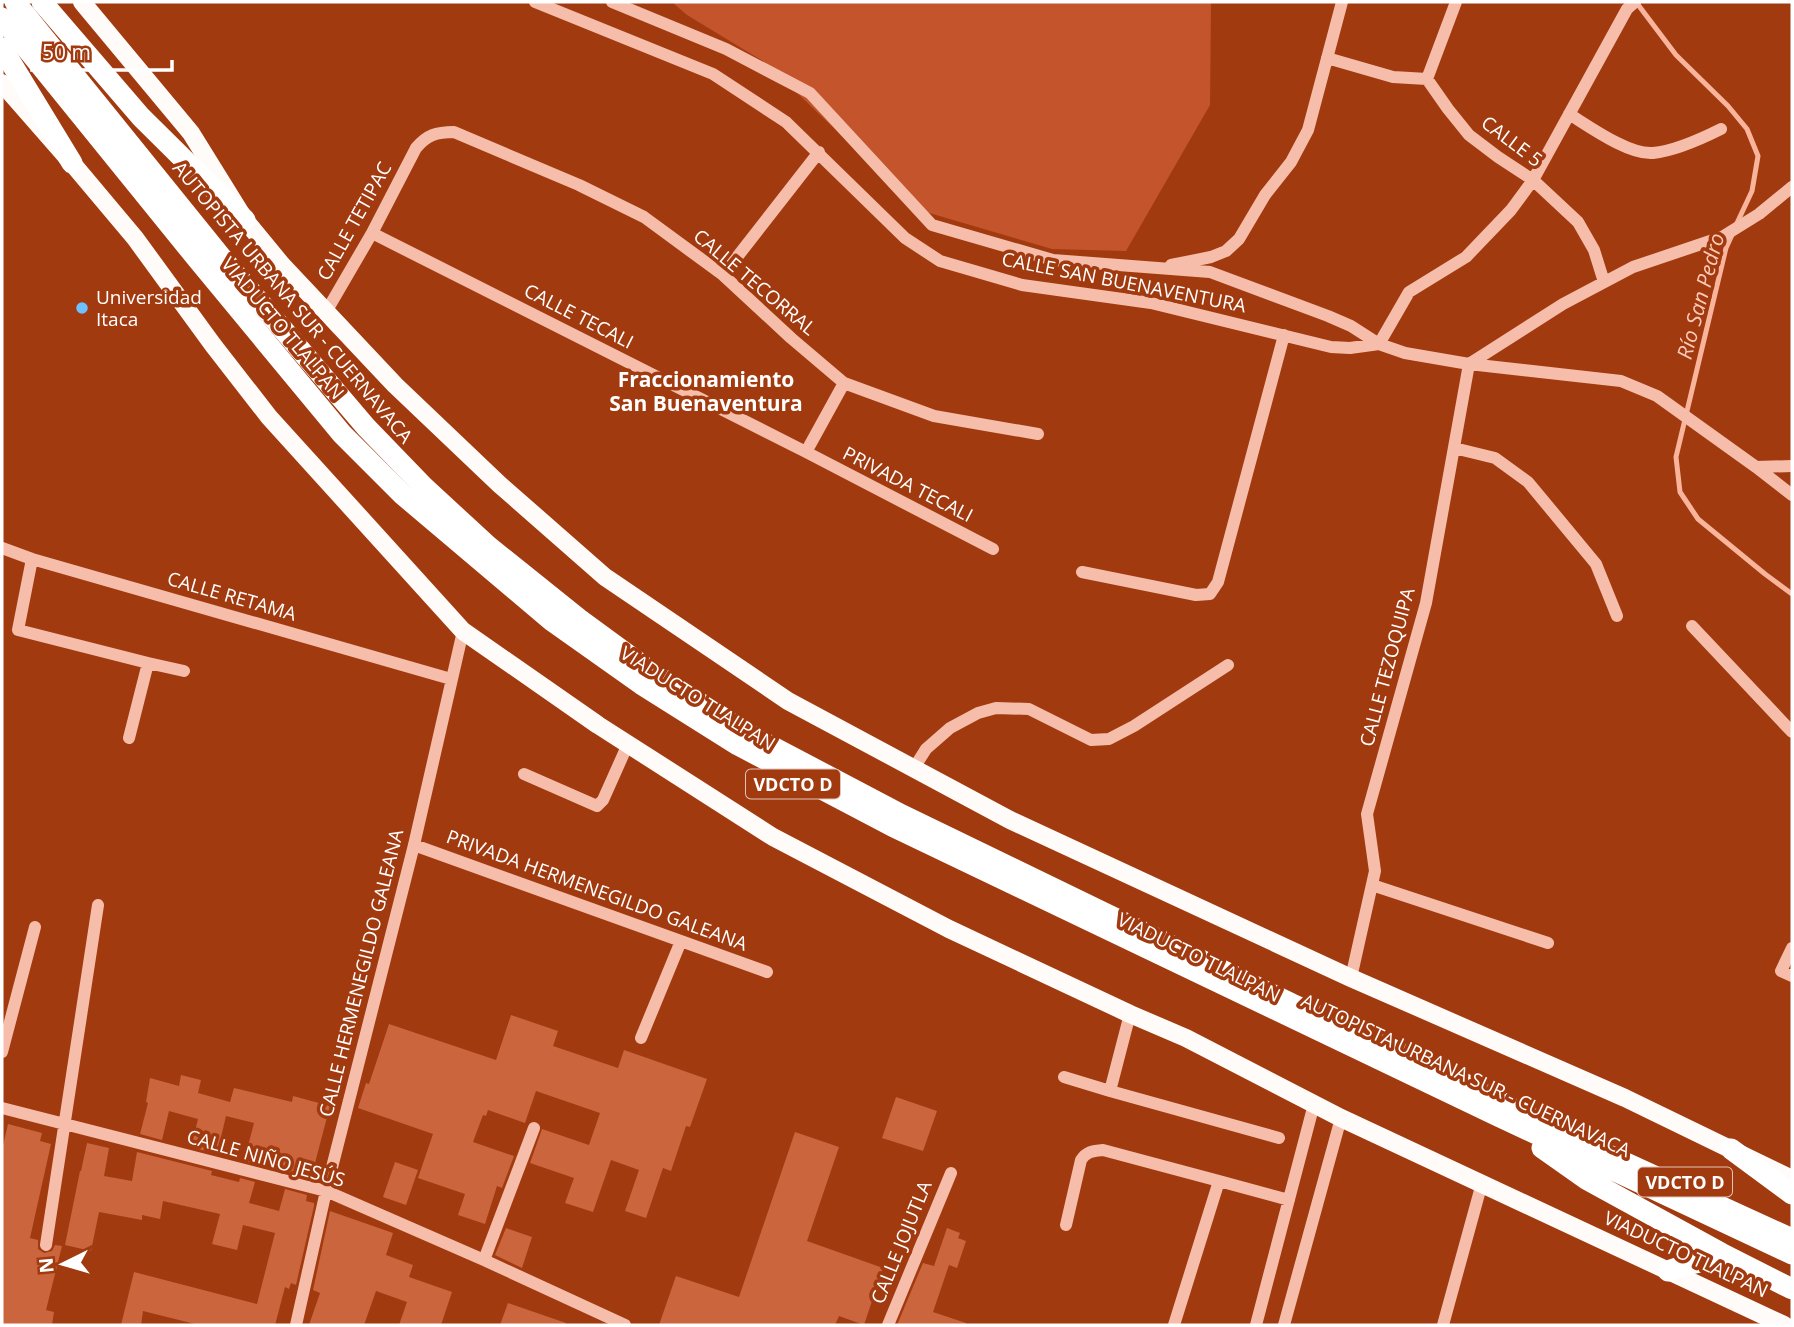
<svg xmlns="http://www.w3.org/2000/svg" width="1794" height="1327" viewBox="0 0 1794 1327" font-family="'Open Sans',sans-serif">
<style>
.green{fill:#c3542b}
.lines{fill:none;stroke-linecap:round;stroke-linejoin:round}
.stream{stroke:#f9b49c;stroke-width:5}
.building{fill:#ca653e}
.minor{stroke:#f6beaa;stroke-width:12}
.major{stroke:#fffbf8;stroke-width:18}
.highway{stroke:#fff;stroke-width:21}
.highway-bridge{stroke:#fff;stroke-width:21}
.poi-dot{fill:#6ec0ff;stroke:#a23a10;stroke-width:2.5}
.labels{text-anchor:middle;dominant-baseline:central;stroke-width:7;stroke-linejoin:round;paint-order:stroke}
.shield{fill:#a23a10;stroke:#e3c4b7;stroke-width:2}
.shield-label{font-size:18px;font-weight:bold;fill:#fff}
.street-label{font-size:19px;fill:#fff;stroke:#a23a10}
.poi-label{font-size:19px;fill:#fff;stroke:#a23a10;text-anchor:start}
.water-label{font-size:21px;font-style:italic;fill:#fcc9b7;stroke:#a23a10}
.neighbourhood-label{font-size:21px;font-weight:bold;fill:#fff;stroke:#a23a10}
</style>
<rect width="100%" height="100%" fill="#a23a10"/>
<path class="green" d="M 672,2 L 1211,2 L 1210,105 L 1126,251 L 1052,249 L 919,210 L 766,63 L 687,15 Z"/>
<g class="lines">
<path class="stream" d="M 1636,2 L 1676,55 L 1728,106 L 1747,129 L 1758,156 L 1752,191 L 1737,223
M 1732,235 L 1726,248 L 1676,457 L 1680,492 L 1698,519 L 1765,574 L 1792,594"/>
</g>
<path class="building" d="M 511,1015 L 558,1031 L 553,1046 L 618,1068 L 624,1050 L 707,1079 L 690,1127 L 686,1126 L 671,1171 L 663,1168 L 646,1218 L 625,1211 L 639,1170 L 611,1160 L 593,1212 L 565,1203 L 574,1178 L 530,1163 L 542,1129 L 589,1145 L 600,1113 L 536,1091 L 525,1123 L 488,1110 L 486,1116 L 483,1115 L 473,1142 L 514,1156 L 502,1188 L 497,1186 L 485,1224 L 458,1215 L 465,1194 L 418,1178 L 433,1134 L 358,1108 L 366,1083 L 369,1084 L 389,1024 L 496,1060 Z
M 181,1075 L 201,1080 L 198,1093 L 230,1102 L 234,1088 L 292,1102 L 293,1096 L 330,1106 L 311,1178 L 289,1173 L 290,1169 L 260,1161 L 259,1165 L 244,1161 L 254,1123 L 226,1116 L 217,1154 L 191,1147 L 198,1119 L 169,1111 L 162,1140 L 140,1134 L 148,1103 L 146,1102 L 150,1078 L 179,1086 Z
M 896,1097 L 937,1111 L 923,1151 L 882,1138 Z
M 8,1124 L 42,1133 L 40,1141 L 51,1144 L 30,1238 L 38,1240 L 38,1249 L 44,1253 L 52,1251 L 55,1245 L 62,1246 L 46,1310 L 54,1312 L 52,1325 L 2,1325 L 2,1150 Z
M 795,1132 L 839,1147 L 807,1241 L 883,1268 L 864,1325 L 839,1316 L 835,1325 L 659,1325 L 676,1276 L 739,1297 Z
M 87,1143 L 109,1148 L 104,1176 L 132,1181 L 137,1152 L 212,1171 L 211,1175 L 239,1182 L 240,1178 L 255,1182 L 249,1203 L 279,1211 L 285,1189 L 307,1195 L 306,1201 L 314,1203 L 314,1206 L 296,1285 L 291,1283 L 289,1289 L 285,1287 L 275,1325 L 199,1325 L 143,1311 L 141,1325 L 121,1325 L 134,1272 L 257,1304 L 275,1233 L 243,1225 L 237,1250 L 212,1244 L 220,1214 L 163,1201 L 160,1219 L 142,1215 L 142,1220 L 99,1212 L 91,1251 L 65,1245 L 80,1171 L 81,1171 Z
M 395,1162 L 418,1170 L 406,1205 L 383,1197 Z
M 330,1211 L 393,1233 L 386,1255 L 413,1265 L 409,1277 L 452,1292 L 441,1325 L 399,1325 L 407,1302 L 376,1291 L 364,1325 L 309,1325 L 320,1293 L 313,1290 Z
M 506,1228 L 532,1237 L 522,1268 L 495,1255 Z
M 947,1228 L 960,1233 L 958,1238 L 966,1241 L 957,1268 L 949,1265 L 933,1312 L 966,1323 L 966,1325 L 897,1325 L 923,1263 L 934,1266 Z
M 508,1303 L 566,1323 L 565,1325 L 500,1325 Z"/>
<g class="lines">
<path class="minor" d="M 535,2 L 713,74 L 786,122 L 905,238 L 940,261 L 1022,285 L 1151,303 L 1331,347 L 1350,348 L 1379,344
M 612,2 L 726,49 L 810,93 L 932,225 L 1053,260 L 1210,272 L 1328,316 L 1351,326 L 1379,344 L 1405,353 L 1469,364 L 1621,381 L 1657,396 L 1756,467 L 1792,466
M 1327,58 L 1393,77 L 1427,79 L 1448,109 L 1469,135 L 1498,157 L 1533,180 L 1578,222 L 1594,250 L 1604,282
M 1427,79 L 1456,2
M 1569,114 C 1590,127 1629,155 1653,153 C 1675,151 1701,139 1721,129
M 372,233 L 806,452 L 993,549
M 1171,265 L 1211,257 L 1226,251 L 1239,239 L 1265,195 L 1291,162 L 1308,130 L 1342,2
M 723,275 L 819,152
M 326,312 L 372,233 L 416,148 C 427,135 436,132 454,132 L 579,185 L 644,217 L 723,275 L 791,338 L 844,383 L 934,416 L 1038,434
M 1379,344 L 1409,292 L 1466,257 L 1511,210 L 1533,180 L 1627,9 L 1635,2
M 1454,448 L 1495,458 L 1528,482 L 1596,564 L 1617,616
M 806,452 L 844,383
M 1756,467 L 1792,495
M 2,548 L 32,559 L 451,679
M 32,559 L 18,630 L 148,663 L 129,738
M 1082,572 L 1196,595 L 1210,594 L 1218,582 L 1284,335
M 1692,626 L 1792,732
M 148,663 L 184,671
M 914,768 L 926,749 L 950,728 L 978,713 L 996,708 L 1029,709 L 1091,740 L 1109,739 L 1134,726 L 1228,665
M 524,774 L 597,806 L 603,800 L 628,744
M 414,845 L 767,972
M 1372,885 L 1548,943
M 1792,948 L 1781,971 L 1792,976
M 1351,978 L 1375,871 L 1367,814 L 1426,603 L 1469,364 L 1563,304 L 1633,267 L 1722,237 L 1759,214 L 1792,187
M 1130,1014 L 1110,1091 L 1279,1138
M 641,1038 L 681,941
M 2,1052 L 35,927
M 1064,1077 L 1110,1091
M 2,1108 L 326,1191 L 484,1260 L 625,1325
M 1219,1181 L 1289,1200
M 1066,1225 L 1081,1160 C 1087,1151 1093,1151 1103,1150 L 1219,1181 L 1174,1325
M 46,1245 L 98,905
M 484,1260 L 534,1128
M 296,1325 L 326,1191 L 414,845 L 463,631
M 888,1325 L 951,1173
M 1256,1325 L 1314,1104
M 1284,1325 L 1341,1118
M 1443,1325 L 1482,1183"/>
<path class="major" d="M 82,2 L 191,133 L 245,220 L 282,265 L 395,385 L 499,484 L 605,577 L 788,701 L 1010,820 L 1351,978 L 1625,1098 L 1792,1179
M 2,83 L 72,163 L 135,238 L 213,345 L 269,417 L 463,631 L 598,725 L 773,837 L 949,929 L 1130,1014 L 1186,1038 L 1341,1118 L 1784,1325"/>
<path class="highway" d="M 15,2 L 222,258 L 366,427 L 424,487 L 488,546 L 579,619 L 650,671 L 750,735 L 902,815 L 1292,1004 L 1430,1066 L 1578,1141 L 1792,1239
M 42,2 L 141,117 L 245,220
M 2,48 L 72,163
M 1731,1149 L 1792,1194
M 1668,1271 C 1696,1261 1712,1257 1740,1267"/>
<path class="highway-bridge" d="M 2,18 L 198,260 L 342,434 L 403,495 L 552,621 L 641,684 L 738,745 L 892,826 L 1498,1116 L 1792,1254
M 1542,1148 L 1586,1179 L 1721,1253 L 1792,1289"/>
</g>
<circle class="poi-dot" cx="82" cy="308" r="7"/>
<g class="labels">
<g class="shield">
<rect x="746" y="769.5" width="94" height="29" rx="5"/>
<rect x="1638" y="1167.5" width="94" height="29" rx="5"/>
</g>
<g class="shield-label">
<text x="793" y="784">VDCTO D</text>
<text x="1685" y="1182">VDCTO D</text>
</g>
<g class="street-label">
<text transform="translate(1512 141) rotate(37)">CALLE 5</text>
<text transform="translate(354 221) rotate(-61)">CALLE TETIPAC</text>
<text transform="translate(755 282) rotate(40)">CALLE TECORRAL</text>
<text transform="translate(1124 282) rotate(11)">CALLE SAN BUENAVENTURA</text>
<text transform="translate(293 302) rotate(50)">AUTOPISTA URBANA SUR - CUERNAVACA</text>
<text transform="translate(579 316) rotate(27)">CALLE TECALI</text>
<text transform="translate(283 328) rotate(50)">VIADUCTO TLALPAN</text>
<text transform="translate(908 484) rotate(27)">PRIVADA TECALI</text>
<text transform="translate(232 596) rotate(16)">CALLE RETAMA</text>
<text transform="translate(1387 667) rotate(-75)">CALLE TEZOQUIPA</text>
<text transform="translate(698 698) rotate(32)">VIADUCTO TLALPAN</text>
<text transform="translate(597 890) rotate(20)">PRIVADA HERMENEGILDO GALEANA</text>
<text transform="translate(1199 957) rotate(26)">VIADUCTO TLALPAN</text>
<text transform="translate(361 973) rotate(-76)">CALLE HERMENEGILDO GALEANA</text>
<text transform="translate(1466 1075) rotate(25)">AUTOPISTA URBANA SUR - CUERNAVACA</text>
<text transform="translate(266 1158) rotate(16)">CALLE NIÑO JESÚS</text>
<text transform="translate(901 1242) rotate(-68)">CALLE JOJUTLA</text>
<text transform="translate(1686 1254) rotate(25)">VIADUCTO TLALPAN</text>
</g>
<g class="poi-label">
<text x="96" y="297">Universidad<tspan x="96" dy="22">Itaca</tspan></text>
</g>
<g class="water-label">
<text transform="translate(1700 296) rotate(-75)">Río San Pedro</text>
</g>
<g class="neighbourhood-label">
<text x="706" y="379">Fraccionamiento<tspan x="706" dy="24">San Buenaventura</tspan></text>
</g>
</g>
<rect width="1794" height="1327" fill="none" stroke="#ffffff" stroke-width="7"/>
<g transform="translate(63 1264) rotate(265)" stroke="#a23a10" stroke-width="5" paint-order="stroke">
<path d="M0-5L12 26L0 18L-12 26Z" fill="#ffffff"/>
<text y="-10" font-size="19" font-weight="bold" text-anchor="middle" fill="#ffffff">N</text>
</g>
<path d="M32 60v10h140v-10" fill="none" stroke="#ffffff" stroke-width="3.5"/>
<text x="42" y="60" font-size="21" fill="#ffffff" stroke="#a23a10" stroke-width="5" paint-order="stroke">50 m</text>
</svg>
